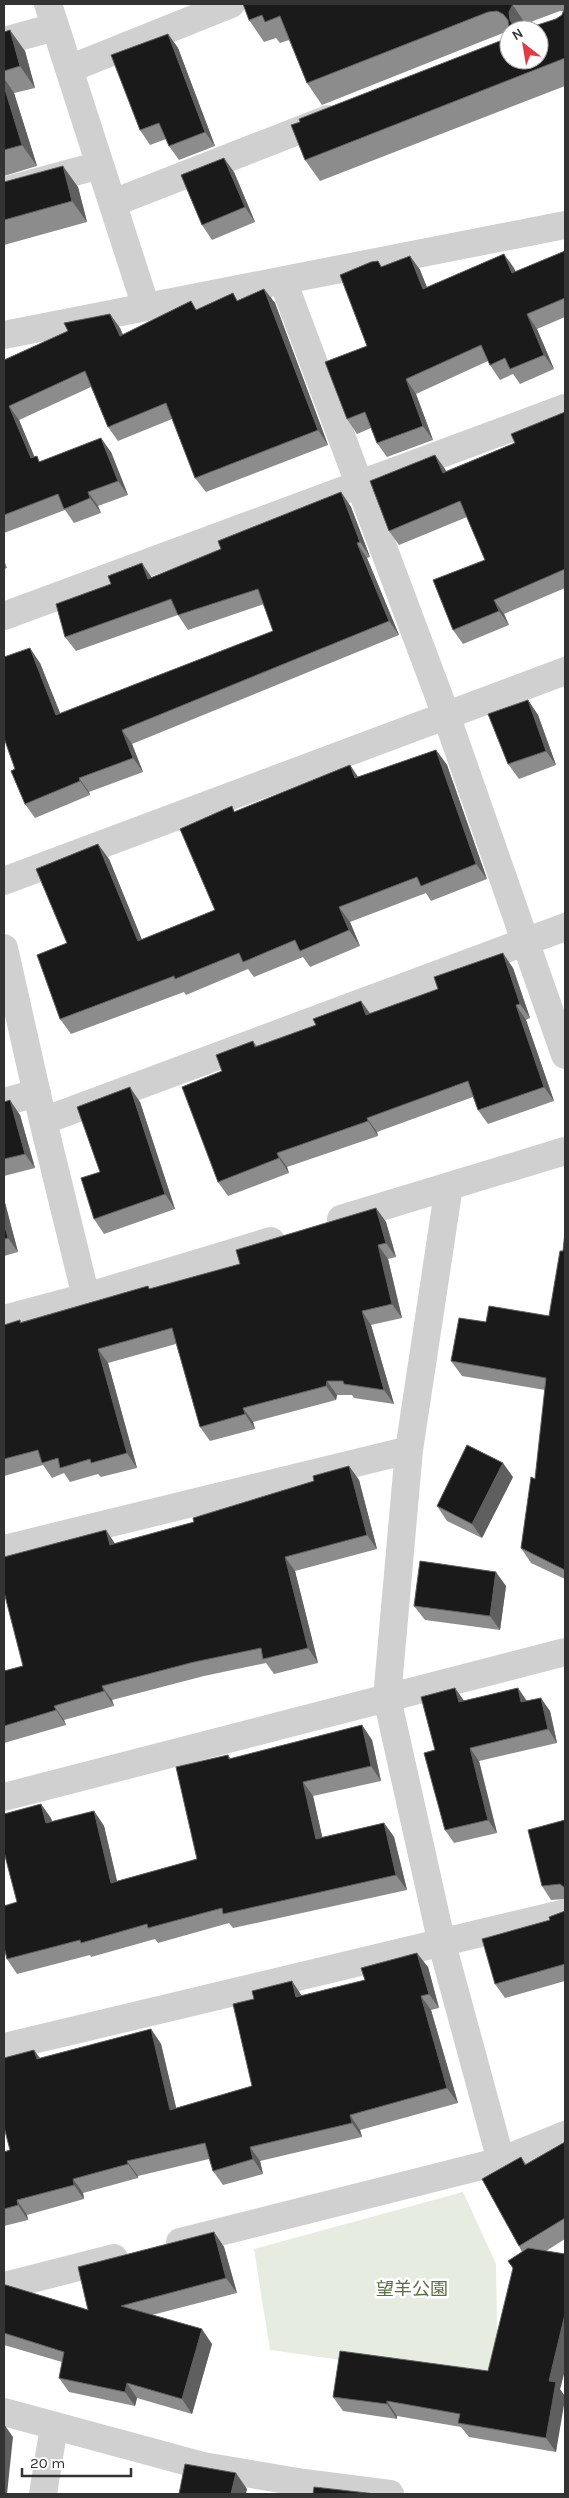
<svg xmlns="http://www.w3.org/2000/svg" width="569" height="2498" viewBox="0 0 569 2498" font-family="Karla,'Noto Sans JP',sans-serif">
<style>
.green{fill:#e6ecdf}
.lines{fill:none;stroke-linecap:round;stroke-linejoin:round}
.minor{stroke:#d0d0d0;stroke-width:28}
.wall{fill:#8c8c8c;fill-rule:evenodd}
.shaded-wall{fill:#5f5f5f}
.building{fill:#1a1a1a;stroke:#5f5f5f;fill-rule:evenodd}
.labels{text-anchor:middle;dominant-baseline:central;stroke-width:5;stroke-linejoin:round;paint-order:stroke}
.park-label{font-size:18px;fill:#56703f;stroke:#fff}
</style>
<rect width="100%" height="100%" fill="#fff"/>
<path class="green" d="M 463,2192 L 496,2264 L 498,2382 L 270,2350 L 254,2249 Z"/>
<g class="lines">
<path class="minor" d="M 48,4 L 100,165
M 4,41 L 55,27
M 69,69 L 231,4
M 4,191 L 100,165 L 146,307
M 113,203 L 328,119
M 283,281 L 446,715 L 565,1055
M 4,335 L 565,225
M 4,616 L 565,408
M 4,881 L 565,671
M 4,948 L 43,1121 L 86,1297
M 4,1102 L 37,1093
M 43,1121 L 565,927
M 449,1186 L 409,1450 L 387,1698 L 442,1944 L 501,2161
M 341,1219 L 565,1151
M 4,1319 L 86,1297 L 271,1241
M 4,1549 L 409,1450
M 4,1797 L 565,1652
M 4,2047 L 565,1913
M 180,2242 L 501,2161 L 565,2135
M 4,2286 L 114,2258
M 4,2412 L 203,2466 L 304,2483 L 390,2494
M 43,2494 L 54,2426"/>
</g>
<path class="wall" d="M 243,4 L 565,4 L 565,86 L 320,181 L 305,160 L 500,41 L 506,37 L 507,33 L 503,33 L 322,105 L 307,83 L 289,40 L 280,43 L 276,38 L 264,42 L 249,20 ZM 560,11 L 563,11 L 562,15 L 556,19 L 526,29 L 527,26 L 533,21 Z
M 4,32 L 25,51 L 35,88 L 14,93 L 37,166 L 4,176 Z
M 168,34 L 178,48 L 215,146 L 179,160 L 169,146 L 166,139 L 150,145 L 140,130 Z
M 234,172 L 255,222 L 212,240 L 202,225 Z
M 4,182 L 78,187 L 87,222 L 4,245 Z
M 565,251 L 565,317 L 537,329 L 554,369 L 520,384 L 513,374 L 500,380 L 490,365 L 488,361 L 416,394 L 433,440 L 387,457 L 377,443 L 371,428 L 357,434 L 347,419 L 367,346 L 378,261 L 382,267 L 410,256 L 420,270 L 427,287 L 514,268 L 515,272 Z
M 264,289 L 275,303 L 328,445 L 206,492 L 195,478 L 172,419 L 118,441 L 108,427 L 91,387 L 19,420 L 34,457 L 41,462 L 111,452 L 128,495 L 98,506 L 101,513 L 74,523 L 65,510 L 4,533 L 4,360 L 120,328 L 123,335 L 197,310 L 239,300 Z
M 565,412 L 565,588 L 504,614 L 509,625 L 463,644 L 453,630 L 485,560 L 467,517 L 399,545 L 389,531 L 435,455 L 446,471 L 515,443 Z
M 341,492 L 351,507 L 370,557 L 367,558 L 399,635 L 132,744 L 143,772 L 89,792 L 90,795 L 35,818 L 25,804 L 15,769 L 40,663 L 60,714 L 273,631 L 264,604 L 188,630 L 178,615 L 76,651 L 65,637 L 152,578 L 221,549 Z
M 4,560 L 7,568 L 4,569 Z
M 528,700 L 538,715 L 556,765 L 519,779 L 508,764 Z
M 436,750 L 447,765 L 487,879 L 431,901 L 426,893 L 350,922 L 360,946 L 310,967 L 303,957 L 254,977 L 248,969 L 186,995 L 184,992 L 71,1034 L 60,1019 L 67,943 L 109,859 L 142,940 L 215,910 L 236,811 L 350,765 L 358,777 Z
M 513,968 L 530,1018 L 526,1020 L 554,1101 L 488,1124 L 478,1110 L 473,1097 L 377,1132 L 378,1136 L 287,1167 L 289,1173 L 228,1196 L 218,1182 L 222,1071 L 253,1041 L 257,1046 L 370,1013 Z
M 4,1102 L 20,1115 L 35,1168 L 4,1176 Z
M 140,1102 L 175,1209 L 104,1234 L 94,1219 L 100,1172 Z
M 4,1199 L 18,1252 L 4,1256 Z
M 376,1208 L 386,1222 L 396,1257 L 388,1259 L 402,1318 L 371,1325 L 394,1404 L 354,1398 L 352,1395 L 337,1395 L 336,1400 L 253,1422 L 255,1429 L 210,1441 L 200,1427 L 176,1344 L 108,1363 L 137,1468 L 101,1477 L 98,1474 L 70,1482 L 64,1473 L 52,1478 L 43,1465 L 4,1476 L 4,1325 L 20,1320 L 21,1322 L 148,1286 L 150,1289 L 240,1264 Z
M 565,1232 L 565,1579 L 531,1563 L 521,1548 L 535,1479 L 545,1390 L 462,1376 L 451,1361 L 486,1322 L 549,1316 L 563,1251 Z
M 349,1466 L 359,1480 L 377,1549 L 295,1571 L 318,1663 L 274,1674 L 266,1663 L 204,1676 L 112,1700 L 114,1706 L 64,1720 L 66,1725 L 4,1743 L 4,1671 L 23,1666 L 115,1543 L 194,1522 L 314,1481 Z
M 513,1477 L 482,1538 L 447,1521 L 437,1506 Z
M 506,1586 L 500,1630 L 425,1620 L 414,1606 Z
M 455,1688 L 464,1701 L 518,1688 L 527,1701 L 550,1711 L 557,1743 L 479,1761 L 497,1833 L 454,1843 L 445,1830 L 435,1750 Z
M 362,1725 L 372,1740 L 381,1781 L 313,1796 L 322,1837 L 384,1823 L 394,1837 L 407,1890 L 233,1928 L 229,1923 L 158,1943 L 155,1939 L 91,1957 L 90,1955 L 17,1974 L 7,1959 L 17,1902 L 51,1818 L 52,1822 L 94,1811 L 104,1826 L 117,1881 L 197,1859 L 228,1755 L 231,1759 Z
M 565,1820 L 565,1899 L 551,1900 L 542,1886 Z
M 565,1911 L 565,1981 L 505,1998 L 495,1984 L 550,1920 Z
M 428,1967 L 439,2008 L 431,2010 L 458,2103 L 360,2130 L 362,2137 L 260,2161 L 263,2174 L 223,2185 L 213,2171 L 209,2159 L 138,2176 L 138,2178 L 83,2193 L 84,2199 L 27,2215 L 28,2220 L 4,2226 L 4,2152 L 10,2150 L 40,2058 L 151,2029 L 161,2044 L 176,2108 L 252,2086 L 302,1996 Z
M 565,2142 L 565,2239 L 546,2251 L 565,2254 L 565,2370 L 560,2389 L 556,2452 L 469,2437 L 461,2427 L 397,2416 L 397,2419 L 343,2411 L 333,2397 L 488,2371 L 522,2252 L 519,2246 L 521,2157 L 526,2164 Z
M 214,2232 L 224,2247 L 237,2293 L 152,2315 L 212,2344 L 192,2414 L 137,2398 L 135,2406 L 69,2392 L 59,2378 L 62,2362 L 4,2345 L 4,2285 L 88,2310 Z"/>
<path class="shaded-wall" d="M 512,4 L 527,26 L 525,30 L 516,30 L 510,20 L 509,12 Z
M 10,30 L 25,51 L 35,88 L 20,66 Z
M 168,34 L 178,48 L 215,146 L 205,132 Z
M 4,78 L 14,93 L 37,166 L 22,145 L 4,86 Z
M 224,158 L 234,172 L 255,222 L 245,207 Z
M 63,166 L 78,187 L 87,222 L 72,201 Z
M 504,254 L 514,268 L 522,288 L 512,273 Z
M 410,256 L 420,270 L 433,303 L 423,289 Z
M 264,289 L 275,303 L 328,445 L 318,430 Z
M 110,314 L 120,328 L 130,351 L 120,336 Z
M 527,314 L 537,329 L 554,369 L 544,355 Z
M 406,379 L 416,394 L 433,440 L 423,426 Z
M 9,406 L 19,420 L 41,472 L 31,458 Z
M 101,438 L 111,452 L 128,495 L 118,481 Z
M 435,455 L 445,469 L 453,487 L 443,473 Z
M 88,492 L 98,506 L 101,513 L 90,498 Z
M 341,492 L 351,507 L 370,557 L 360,542 Z
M 357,543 L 367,558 L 399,635 L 389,621 Z
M 142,563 L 152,578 L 148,579 Z
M 494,600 L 504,614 L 509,625 L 499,611 Z
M 30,648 L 40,663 L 67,730 L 56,715 Z
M 528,700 L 538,715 L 556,765 L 546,751 Z
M 122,730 L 132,744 L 143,772 L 133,758 Z
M 436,750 L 447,765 L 487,879 L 476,864 Z
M 350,765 L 360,780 L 355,778 Z
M 79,778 L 89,792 L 90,795 L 80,781 Z
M 98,844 L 109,859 L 149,957 L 138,941 Z
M 339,907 L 350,922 L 360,946 L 349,930 Z
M 503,953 L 513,968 L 530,1018 L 520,1004 Z
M 361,1001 L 372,1016 L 366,1015 Z
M 516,1005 L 526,1020 L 554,1101 L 544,1087 Z
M 130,1087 L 140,1102 L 175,1209 L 165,1194 Z
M 10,1100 L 20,1115 L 35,1168 L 25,1154 Z
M 367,1118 L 377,1132 L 378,1136 L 368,1121 Z
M 277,1153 L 287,1167 L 289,1173 L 279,1158 Z
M 4,1199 L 18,1252 L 8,1238 L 4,1223 Z
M 376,1208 L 386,1222 L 396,1257 L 386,1243 Z
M 378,1245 L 388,1259 L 402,1318 L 392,1304 Z
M 362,1311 L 371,1325 L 394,1404 L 384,1390 Z
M 98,1349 L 108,1363 L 137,1468 L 127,1453 Z
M 327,1381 L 337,1395 L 336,1400 L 326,1386 Z
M 243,1408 L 253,1422 L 255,1429 L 245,1414 Z
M 503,1463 L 513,1477 L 482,1538 L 472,1524 Z
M 349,1466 L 359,1480 L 377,1549 L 367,1535 Z
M 106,1530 L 116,1545 L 110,1545 Z
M 285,1557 L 295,1571 L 318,1663 L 308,1648 Z
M 496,1572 L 506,1586 L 500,1630 L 490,1616 Z
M 102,1686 L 112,1700 L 114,1706 L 104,1691 Z
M 455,1688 L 464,1701 L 459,1702 Z
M 518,1688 L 527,1702 L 521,1702 Z
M 541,1698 L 550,1711 L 557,1743 L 548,1729 Z
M 54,1706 L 64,1720 L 66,1725 L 56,1710 Z
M 362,1725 L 372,1740 L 381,1781 L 371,1766 Z
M 470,1748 L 479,1761 L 497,1833 L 488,1820 Z
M 303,1782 L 313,1796 L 326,1853 L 316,1839 Z
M 41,1804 L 51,1818 L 57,1838 L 46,1823 Z
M 94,1811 L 104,1826 L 121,1898 L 111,1883 Z
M 384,1823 L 394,1837 L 407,1890 L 396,1875 Z
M 417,1953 L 428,1967 L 439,2008 L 429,1994 Z
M 292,1981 L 302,1996 L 296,1997 Z
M 421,1996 L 431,2010 L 458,2103 L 447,2088 Z
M 151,2029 L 161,2044 L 180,2124 L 170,2110 Z
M 34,2050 L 45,2065 L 37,2059 Z
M 350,2115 L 360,2130 L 362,2137 L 352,2123 Z
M 250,2147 L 260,2161 L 263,2174 L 253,2159 Z
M 127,2161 L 138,2176 L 138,2178 L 128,2164 Z
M 73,2179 L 83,2193 L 84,2199 L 74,2185 Z
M 17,2200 L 27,2215 L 28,2220 L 18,2205 Z
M 214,2232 L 224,2247 L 237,2293 L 226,2278 Z
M 565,2314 L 565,2370 L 560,2389 L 565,2396 L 565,2399 L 556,2452 L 546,2438 L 549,2381 Z
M 202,2329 L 212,2344 L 192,2414 L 182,2399 Z
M 127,2383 L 137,2398 L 135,2406 L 125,2392 Z
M 387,2401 L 397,2416 L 397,2419 L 387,2404 Z
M 4,2424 L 13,2437 L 7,2494 L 4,2494 Z
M 236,2473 L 247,2489 L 246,2494 L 231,2494 Z"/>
<path class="building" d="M 243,4 L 513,4 L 509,12 L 510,20 L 514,27 L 522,30 L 556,19 L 562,15 L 565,7 L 565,4 L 565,58 L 305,160 L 291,125 L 300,122 L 299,119 L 500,41 L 506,37 L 509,29 L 508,20 L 503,14 L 497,11 L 488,12 L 307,83 L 280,16 L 265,22 L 262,15 L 249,20 ZM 509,30 L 539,30 L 539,60 L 509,60 Z
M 10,30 L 20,66 L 4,71 L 4,32 Z
M 168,34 L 205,132 L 169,146 L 159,123 L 140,130 L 111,55 Z
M 4,86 L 22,145 L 4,150 Z
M 224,158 L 245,207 L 202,225 L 181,175 Z
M 63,166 L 72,201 L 4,220 L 4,182 Z
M 565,251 L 565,298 L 527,314 L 544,355 L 510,369 L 505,358 L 490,365 L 481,345 L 406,379 L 423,426 L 377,443 L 365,412 L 347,419 L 325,362 L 367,346 L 340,275 L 371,262 L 378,261 L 381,267 L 410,256 L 423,289 L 504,254 L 512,273 Z
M 264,289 L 318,430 L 195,478 L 166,403 L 108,427 L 85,371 L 9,406 L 31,458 L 37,456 L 39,462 L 101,438 L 118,481 L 88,492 L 90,498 L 64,509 L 58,494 L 4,515 L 4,360 L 68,331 L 64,323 L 110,314 L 120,336 L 191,301 L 196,310 L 233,293 L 237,301 Z
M 565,412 L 565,569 L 494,600 L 499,611 L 453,630 L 433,580 L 485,560 L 460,501 L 389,531 L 370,481 L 435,455 L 443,473 L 515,443 L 511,434 Z
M 341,492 L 360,542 L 357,543 L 389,621 L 122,730 L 133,758 L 79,778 L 80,781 L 25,804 L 11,771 L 15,769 L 4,738 L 4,657 L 30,648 L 56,715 L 273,631 L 258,589 L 178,615 L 171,599 L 65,637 L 56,604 L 111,584 L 108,576 L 142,563 L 148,579 L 221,549 L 218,541 Z
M 528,700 L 546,751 L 508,764 L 488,714 Z
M 436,750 L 476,864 L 421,886 L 417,877 L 339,907 L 349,930 L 300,951 L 295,940 L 243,962 L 239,953 L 175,979 L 174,976 L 60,1019 L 37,955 L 67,943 L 36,869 L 98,844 L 138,941 L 215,910 L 180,829 L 232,806 L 234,812 L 350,765 L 355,778 Z
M 503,953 L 520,1004 L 516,1005 L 544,1087 L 478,1110 L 468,1081 L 367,1118 L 368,1121 L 277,1153 L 279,1158 L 218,1182 L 182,1087 L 222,1071 L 216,1055 L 253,1041 L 255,1047 L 316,1025 L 313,1019 L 361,1001 L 366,1015 L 438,989 L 434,977 Z
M 130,1087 L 165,1194 L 94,1219 L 81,1178 L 100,1172 L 77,1107 Z
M 10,1100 L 25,1154 L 4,1159 L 4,1102 Z
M 376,1208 L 386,1243 L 378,1245 L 392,1304 L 362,1311 L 384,1390 L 344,1384 L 343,1381 L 327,1381 L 326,1386 L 243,1408 L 245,1414 L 200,1427 L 172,1328 L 98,1349 L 127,1453 L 91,1463 L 90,1459 L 60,1468 L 58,1458 L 42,1463 L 38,1450 L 4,1459 L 4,1325 L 20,1320 L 20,1323 L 148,1286 L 149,1289 L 240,1264 L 236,1250 Z
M 4,1223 L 8,1238 L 4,1239 Z
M 565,1232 L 565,1570 L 521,1548 L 531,1477 L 535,1479 L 546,1378 L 451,1361 L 459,1318 L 486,1322 L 489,1306 L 549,1316 L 560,1251 L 563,1251 Z
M 467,1445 L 503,1463 L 472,1524 L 437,1506 Z
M 349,1466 L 367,1535 L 285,1557 L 308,1648 L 263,1659 L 261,1648 L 194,1662 L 102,1686 L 104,1691 L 54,1706 L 56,1710 L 4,1726 L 4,1671 L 23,1666 L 4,1592 L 4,1557 L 106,1530 L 110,1545 L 194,1522 L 193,1518 L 314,1481 L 313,1476 Z
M 420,1561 L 496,1572 L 490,1616 L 414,1606 Z
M 455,1688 L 459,1702 L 518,1688 L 521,1702 L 541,1698 L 548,1729 L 470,1748 L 488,1820 L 445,1830 L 424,1753 L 435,1750 L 421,1697 Z
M 362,1725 L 371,1766 L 303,1782 L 316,1839 L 384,1823 L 396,1875 L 223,1914 L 222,1908 L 148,1928 L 147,1924 L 81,1943 L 80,1940 L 7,1959 L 4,1947 L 4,1906 L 17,1902 L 4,1852 L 4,1814 L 41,1804 L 46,1823 L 94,1811 L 111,1883 L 197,1859 L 176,1767 L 228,1755 L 229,1759 Z
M 565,1820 L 565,1888 L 560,1884 L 542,1886 L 528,1830 Z
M 565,1911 L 565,1964 L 495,1984 L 482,1939 L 550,1920 L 549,1917 Z
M 417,1953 L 429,1994 L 421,1996 L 447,2088 L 350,2115 L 352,2123 L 250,2147 L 253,2159 L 213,2171 L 205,2143 L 127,2161 L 128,2164 L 73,2179 L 74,2185 L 17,2200 L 18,2205 L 4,2209 L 4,2152 L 10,2150 L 4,2127 L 4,2058 L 34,2050 L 37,2059 L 151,2029 L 170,2110 L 252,2086 L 233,2004 L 254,1999 L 252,1991 L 292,1981 L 296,1997 L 365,1980 L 361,1968 Z
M 565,2142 L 565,2218 L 519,2246 L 482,2179 L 521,2157 L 525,2165 Z
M 214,2232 L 226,2278 L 121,2306 L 202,2329 L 182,2399 L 127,2383 L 125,2392 L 59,2378 L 64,2352 L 4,2333 L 4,2285 L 6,2285 L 88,2310 L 78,2267 Z
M 528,2248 L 565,2254 L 565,2314 L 549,2381 L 556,2382 L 546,2438 L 458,2423 L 460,2414 L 387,2401 L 387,2404 L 333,2397 L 340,2351 L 488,2371 L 513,2268 L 508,2261 Z
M 185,2464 L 236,2473 L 231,2494 L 179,2494 Z
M 314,2487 L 376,2494 L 313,2494 Z"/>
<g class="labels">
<g class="park-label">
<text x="412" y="2289">望羊公園</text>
</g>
</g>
<rect width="569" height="2498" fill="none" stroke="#333333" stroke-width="10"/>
<g transform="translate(524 45) rotate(329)"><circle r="24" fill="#ffffff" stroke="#adadad"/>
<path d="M0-4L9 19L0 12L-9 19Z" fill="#e63946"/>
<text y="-8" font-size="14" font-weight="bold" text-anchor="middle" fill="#333333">N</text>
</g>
<path d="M22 2468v8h109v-8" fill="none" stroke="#333333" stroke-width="2.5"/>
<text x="30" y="2468" font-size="15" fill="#333333" stroke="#ffffff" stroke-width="4" paint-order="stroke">20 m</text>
</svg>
